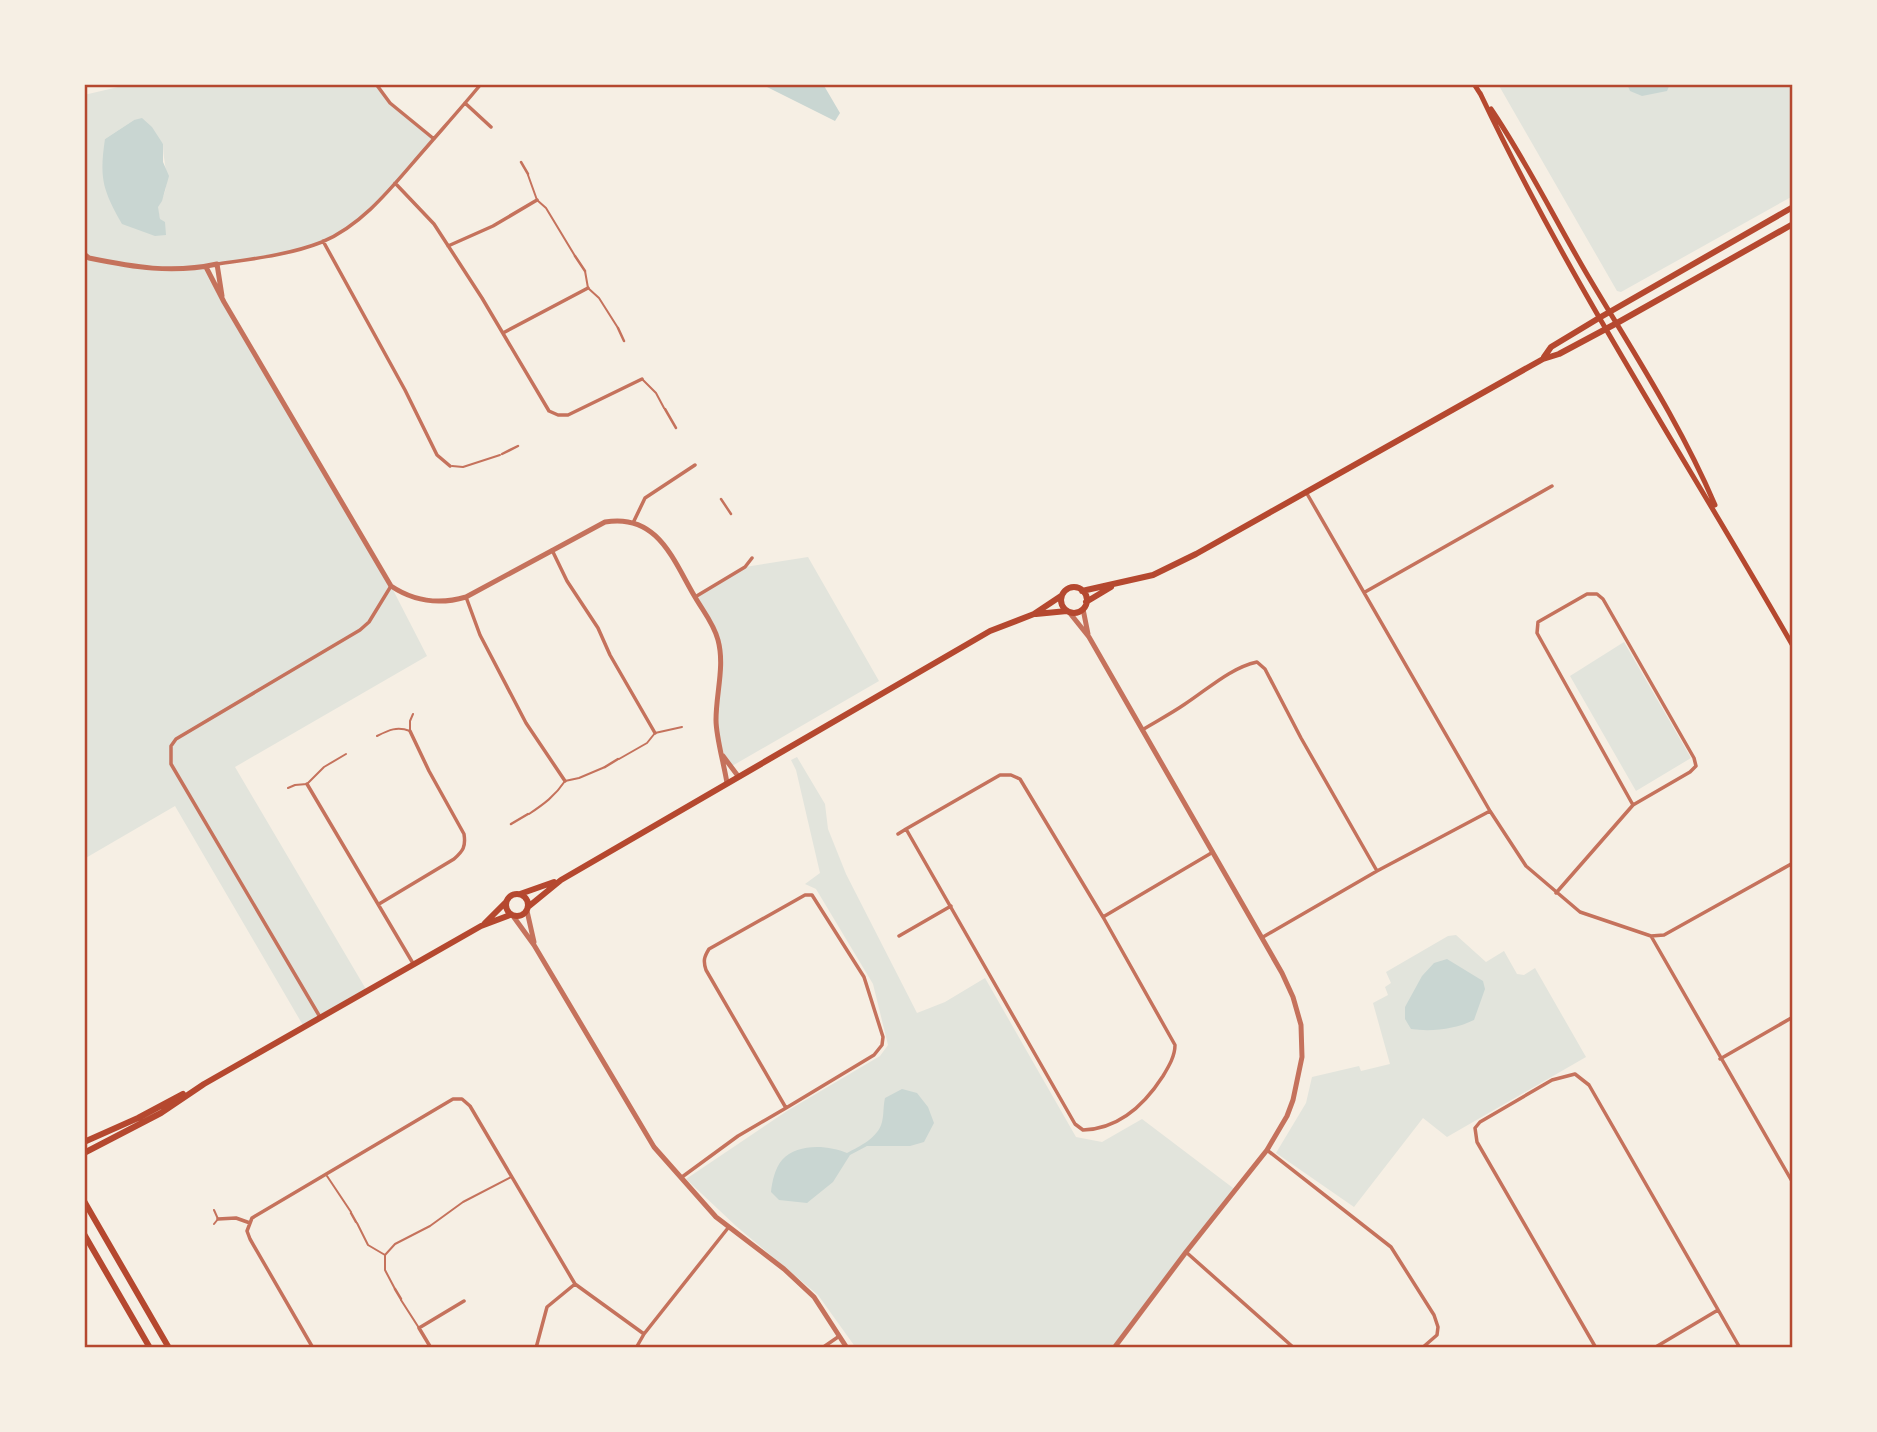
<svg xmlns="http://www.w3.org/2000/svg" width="1877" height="1432" viewBox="0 0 1877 1432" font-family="'Work Sans',sans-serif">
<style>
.green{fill:#e2e4dc;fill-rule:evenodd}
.water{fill:#c9d6d2}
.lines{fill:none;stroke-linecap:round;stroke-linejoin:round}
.service{stroke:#c5725c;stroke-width:2}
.pedestrian{stroke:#c5725c;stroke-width:2.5}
.minor{stroke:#c5725c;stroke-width:3.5}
.tertiary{stroke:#c5725c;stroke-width:5}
.secondary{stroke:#b5482f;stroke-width:5}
.primary{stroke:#b5482f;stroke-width:6}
.neatline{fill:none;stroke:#b5482f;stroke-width:2.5}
</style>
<rect width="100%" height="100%" fill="#f6efe4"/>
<path class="green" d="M 131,84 L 376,84 L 390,103 L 434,139 C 401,176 369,221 323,241 C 287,256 245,260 206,267 L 391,586 L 427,656 L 235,767 L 367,991 L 304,1027 L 175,806 L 84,859 L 84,259 L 88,258 L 84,254 L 84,95 ZM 134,120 L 163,144 C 163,167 174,186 157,206 L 160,219 L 105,139 Z
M 1498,84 L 1793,84 L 1793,196 L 1621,292 L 1617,291 Z
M 808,557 L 879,681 L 732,766 C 703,732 725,681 717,640 C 715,626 702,610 695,597 L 745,567 Z
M 1624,642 L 1691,758 L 1636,791 L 1570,676 Z
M 797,757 L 825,804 L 828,829 L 846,874 L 917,1013 L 945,1002 L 985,978 L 1076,1137 L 1102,1142 L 1142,1119 L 1237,1191 L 1115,1348 L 856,1348 L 818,1295 L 736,1226 L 686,1179 L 787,1111 L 880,1056 L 888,1045 L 873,984 L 816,889 L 805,884 L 820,873 L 796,770 L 791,760 Z
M 1456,935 L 1486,962 L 1504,951 L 1517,974 L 1524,975 L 1535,968 L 1586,1057 L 1447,1137 L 1423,1118 L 1354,1207 L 1276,1153 L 1306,1103 L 1312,1077 L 1359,1066 L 1361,1071 L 1390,1064 L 1373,1003 L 1388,995 L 1385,987 L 1391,983 L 1386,972 L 1448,936 Z"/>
<path class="water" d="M 761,84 L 823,84 L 840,113 L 835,121 Z
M 1627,84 L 1670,84 L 1667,91 L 1642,96 L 1630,91 Z
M 142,118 L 152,127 L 163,144 L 163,162 L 169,176 L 162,201 L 158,207 L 160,219 L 165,222 L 166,235 L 155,236 L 122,224 C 103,190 99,179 105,139 L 134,120 Z
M 1447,959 L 1483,981 L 1485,989 L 1474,1020 C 1456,1029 1432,1032 1411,1029 L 1405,1019 L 1405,1007 L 1422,976 L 1434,963 Z
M 902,1089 L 917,1093 L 928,1107 L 934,1123 L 924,1142 L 910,1146 L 867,1146 L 850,1155 L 833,1182 L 807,1203 L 779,1200 L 771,1192 C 772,1182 775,1168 782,1160 C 797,1143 828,1145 847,1153 C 860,1146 878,1138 882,1122 C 884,1114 883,1107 885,1098 Z"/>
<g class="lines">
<path class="service" d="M 528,175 L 537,200 L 546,208 L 575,256
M 585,271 L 588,288 L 599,298 L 618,328
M 642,379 L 656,393 L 664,408
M 452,466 L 463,467 L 500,455
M 377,736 C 389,730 397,726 410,731 L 410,721 L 413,714
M 619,759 L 647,743 L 655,733 L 682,727
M 288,788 L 295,785 L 307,784 L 324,767 L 346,754
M 529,814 C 544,804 555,796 565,781 L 579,778 L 605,767
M 327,1176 L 351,1212
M 357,1223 L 368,1245 L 385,1255 L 385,1270 L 395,1289
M 214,1224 L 218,1219 L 214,1210
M 385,1255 L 395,1244 L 430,1226 L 463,1202 L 511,1177
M 401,1300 L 419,1328"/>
<path class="pedestrian" d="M 521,162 L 528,174
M 575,256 L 585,271
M 618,328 L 624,341
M 665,409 L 676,428
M 502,454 L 518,446
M 721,499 L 731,514
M 605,767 L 618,759
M 511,824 L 528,814
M 351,1213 L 356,1222
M 395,1289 L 401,1299"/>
<path class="minor" d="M 376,84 L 390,103 L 434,139
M 465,103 L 491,127
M 395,183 L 434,224 L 482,298 L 549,411 L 558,415 L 568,415 L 642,379
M 323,241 L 405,390 L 437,455 L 450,466
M 448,246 L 493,226 L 537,200
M 217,264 C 252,259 289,255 322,242 C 365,224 395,183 425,149 C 444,127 463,106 481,84
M 503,333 L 588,288
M 1792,374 L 1793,374
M 1306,492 L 1490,811 L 1526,866 L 1580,912 L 1651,936 L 1664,935 L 1793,863
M 633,523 L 645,498 L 695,465
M 552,550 L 567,581 L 598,628 L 610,655 L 655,733
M 1365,592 L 1552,486
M 466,597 L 480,635 L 526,723 L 565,781
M 695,597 L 745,567 L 752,558
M 1142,730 C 1157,721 1172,713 1185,704 C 1208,689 1230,668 1257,662 L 1265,669 L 1301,738 L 1377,871
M 307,784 L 414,965
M 898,834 L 906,829 L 1000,775 L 1011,775 L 1020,779 L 1103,917 L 1175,1045 C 1175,1056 1169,1066 1163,1076 C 1145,1104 1119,1129 1083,1130 L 1075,1124 L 906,829
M 1556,893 L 1633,805 L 1537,633 L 1538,622 L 1587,594 L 1597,594 L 1603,599 L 1694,758 L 1696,766 L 1690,772 L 1633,805
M 379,904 L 454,859 C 463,851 466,847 464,834 L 429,771 L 410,731
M 1103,917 L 1213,852
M 899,936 L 951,906
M 1651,936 L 1793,1183
M 1263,937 L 1377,871 L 1490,811
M 320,1017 L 171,764 L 171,746 L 176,739 L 360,630 L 369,622 L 391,586
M 1720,1059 L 1793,1017
M 1267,1150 L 1391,1247 L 1434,1315 L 1438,1327 L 1437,1335 L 1422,1348
M 682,1177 L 738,1136 L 786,1108 L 706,970 C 703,961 704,957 709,949 L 805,895 L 812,895 L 864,977 L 883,1037 L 882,1045 L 874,1055 L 786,1108
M 218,1219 L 236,1218 L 250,1223
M 1186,1252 L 1294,1348
M 313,1348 L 250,1239 L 247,1231 L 252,1218 L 453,1099 L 462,1099 L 470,1106 L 575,1284 L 644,1334
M 431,1348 L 419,1328 L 464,1301
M 536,1348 L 547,1307 L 575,1284
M 636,1348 L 644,1334 L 728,1228
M 822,1348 L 838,1337
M 1596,1348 L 1477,1142 L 1475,1128 L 1480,1122 L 1552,1080 L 1575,1074 L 1589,1085 L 1740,1348
M 1654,1348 L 1718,1310"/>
<path class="tertiary" d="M 84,254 L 89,258 C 133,267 172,274 217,264 L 222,296
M 206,267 L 224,302 L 391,586 C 415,602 439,605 466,597 L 605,522 C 658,513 673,560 695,597 C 703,611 714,624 718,640 C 725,666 716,693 716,720 C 716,737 724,764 727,783
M 1083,609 L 1088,634
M 1069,612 L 1089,637 L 1282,973 L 1293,997 L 1301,1025 L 1302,1057 L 1293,1100 L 1287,1116 L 1267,1150 L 1186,1252 L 1114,1348
M 723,756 L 738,776
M 527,911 L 534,942
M 513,916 L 534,945 L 654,1147 L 716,1217 L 784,1269 L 814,1297 L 847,1348"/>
<path class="secondary" d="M 1474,84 L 1481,95
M 1480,93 C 1571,285 1688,462 1793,646
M 1491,109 C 1527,162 1555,220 1588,276 C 1633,352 1680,423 1715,505"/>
<path class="primary" d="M 1544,357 L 1551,347 L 1599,318 L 1793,207
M1061 600a13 13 0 1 1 26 0a13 13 0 1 1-26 0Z
M 1082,591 L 1153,575 L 1196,554 L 1543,359 L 1559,354 L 1617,323 L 1793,224
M 1086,602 L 1111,587
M 1036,614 L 1067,611
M506 905a11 11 0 1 1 22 0a11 11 0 1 1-22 0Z
M 520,894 L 554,882
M 528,907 L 561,880 L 990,631 L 1034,614 L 1061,596
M 485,923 L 506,902
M 84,1142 L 138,1118 L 183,1094
M 84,1153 L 161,1113 L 204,1084 L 481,926 L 510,915
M 84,1201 L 169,1348
M 84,1234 L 150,1348"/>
</g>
<rect width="1877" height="1432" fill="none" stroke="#f6efe4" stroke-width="172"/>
<rect x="86" y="86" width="1705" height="1260" class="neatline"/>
</svg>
